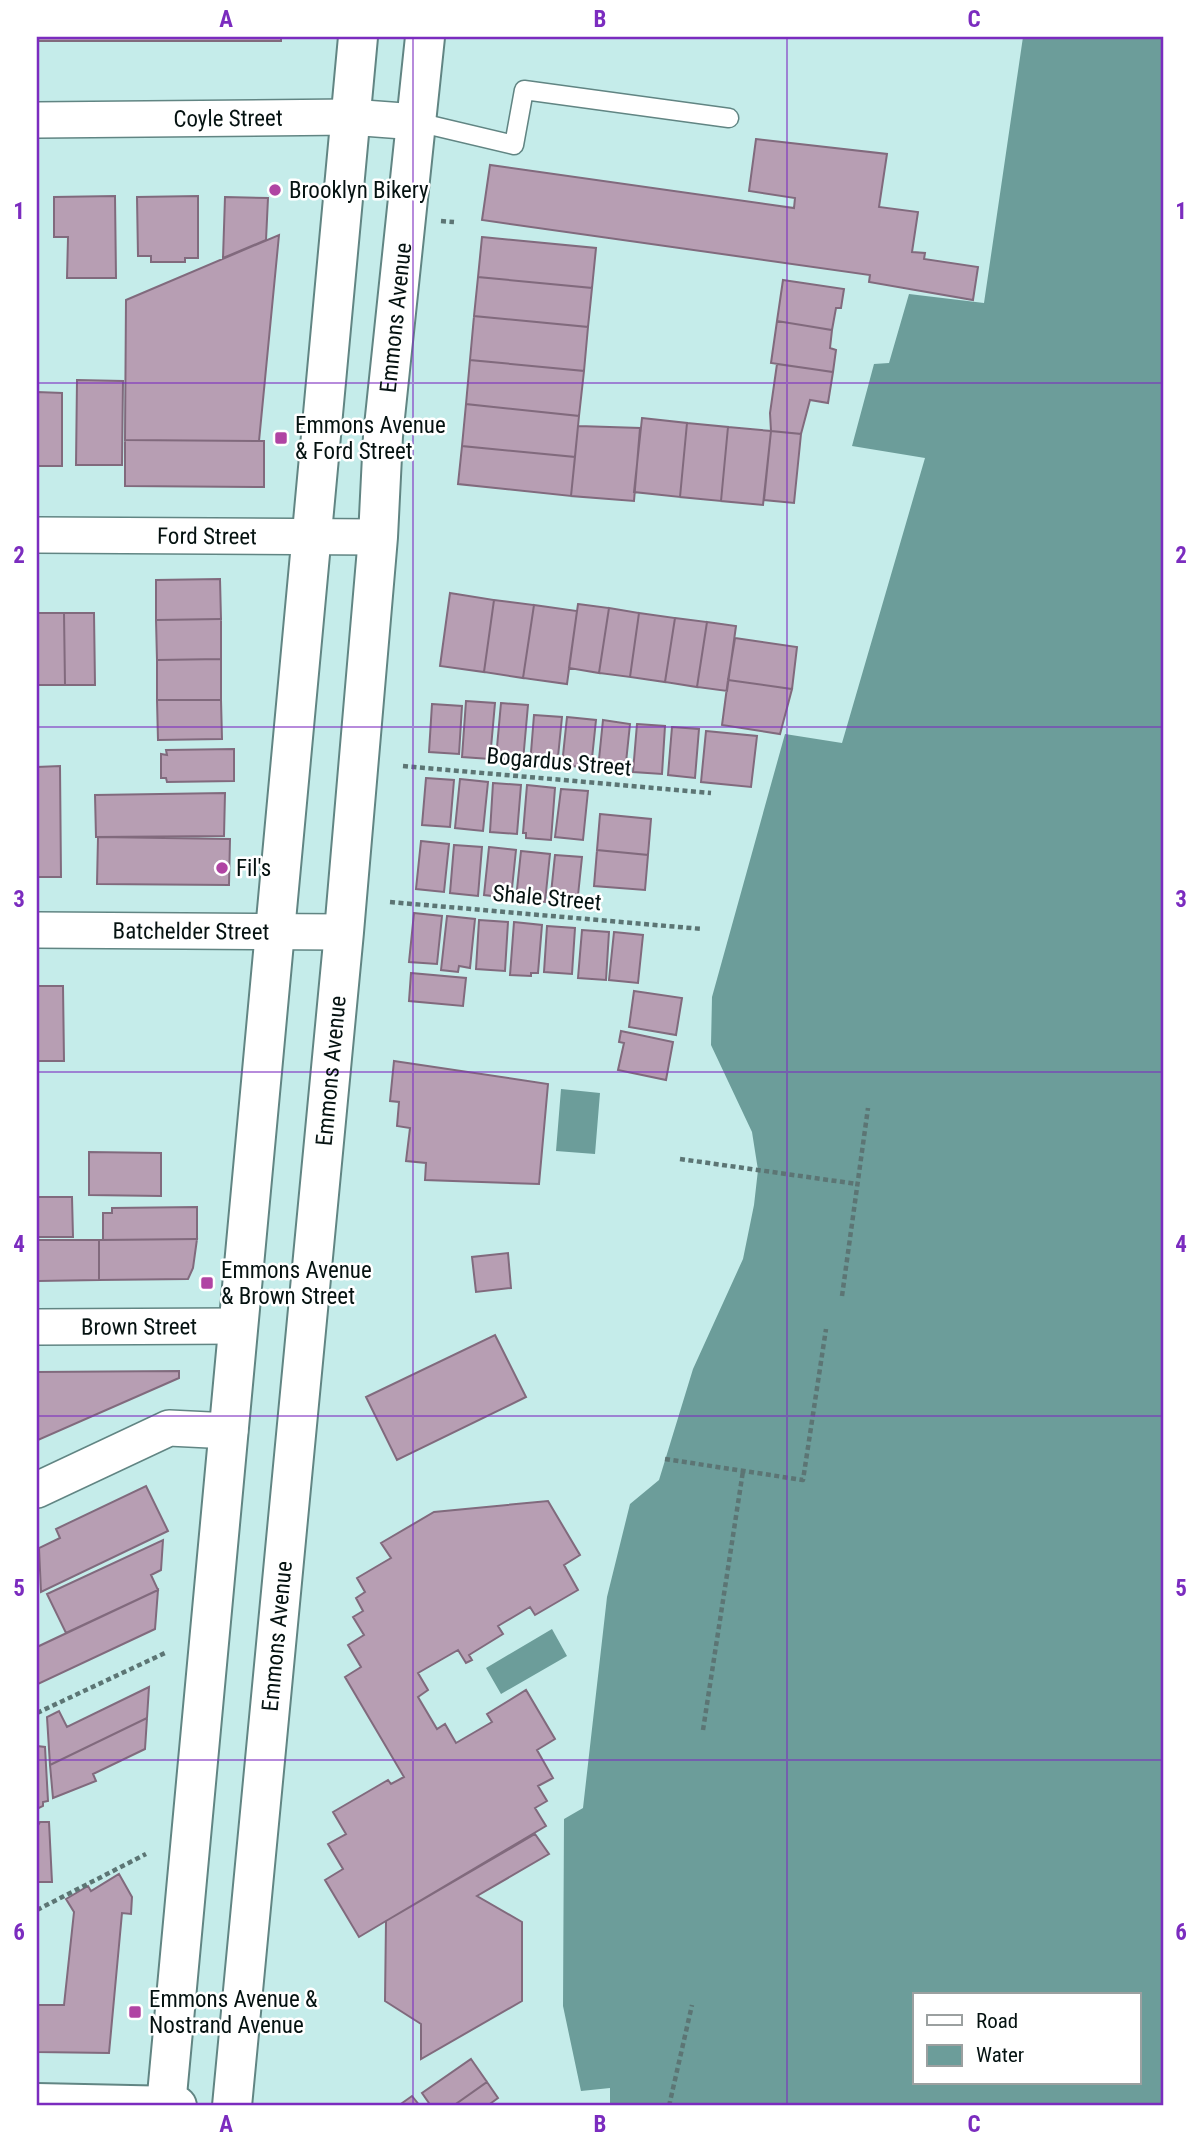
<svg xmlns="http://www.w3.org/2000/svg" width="1200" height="2143" viewBox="0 0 1200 2143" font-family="'Roboto Condensed',sans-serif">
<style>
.water{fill:#6c9d9a;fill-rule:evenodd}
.building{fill:#b79eb3;stroke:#816a7d;stroke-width:2}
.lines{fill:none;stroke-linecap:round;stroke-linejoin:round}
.lane-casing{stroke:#618583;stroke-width:21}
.street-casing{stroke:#618583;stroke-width:38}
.secondary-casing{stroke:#618583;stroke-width:42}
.path{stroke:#5c7574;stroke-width:4.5;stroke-dasharray:5 3.5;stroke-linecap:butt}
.lane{stroke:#fff;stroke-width:18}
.street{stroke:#fff;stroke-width:35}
.secondary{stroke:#fff;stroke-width:38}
.grid{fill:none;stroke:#7b2cbf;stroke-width:2;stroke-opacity:0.55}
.poi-dot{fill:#b044a3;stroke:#fff;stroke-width:2.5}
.labels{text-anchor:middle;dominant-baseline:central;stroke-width:5;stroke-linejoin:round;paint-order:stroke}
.street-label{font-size:23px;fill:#051211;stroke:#fff}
.poi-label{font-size:23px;fill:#051211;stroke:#fff;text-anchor:start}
.neatline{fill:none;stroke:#7b2cbf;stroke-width:2.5}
.grid-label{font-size:23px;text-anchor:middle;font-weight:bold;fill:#7b2cbf}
</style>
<rect width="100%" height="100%" fill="#c5ecea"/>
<path class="water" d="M 1023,37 L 1163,37 L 1163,2106 L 610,2106 L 610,2088 L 581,2091 L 563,2006 L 564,1819 L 583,1808 L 607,1597 L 630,1504 L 659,1480 L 693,1369 L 743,1259 L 754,1205 L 758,1170 L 752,1132 L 711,1045 L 712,997 L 785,734 L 842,743 L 925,458 L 852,446 L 874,364 L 889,363 L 909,294 L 984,303 ZM 915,1994 L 1139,1994 L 1139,2082 L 915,2082 Z
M 561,1089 L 600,1093 L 595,1154 L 556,1151 Z
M 552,1629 L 567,1656 L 501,1694 L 486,1668 Z"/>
<path class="building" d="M 37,37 L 281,37 L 281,41 L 37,41 Z
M 756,139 L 887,154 L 879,207 L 918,212 L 912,252 L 925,253 L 924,259 L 978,267 L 973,300 L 869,282 L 870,275 L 482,220 L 490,165 L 794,208 L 795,198 L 749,191 Z
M 115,196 L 116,278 L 67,278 L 68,237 L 54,237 L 54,197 Z
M 198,196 L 198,258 L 185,258 L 185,262 L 151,262 L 151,256 L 138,256 L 137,197 Z
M 225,197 L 268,198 L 266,240 L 223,258 Z
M 279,235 L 259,441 L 125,440 L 126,300 Z
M 482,237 L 596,248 L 592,288 L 478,277 Z
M 478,277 L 592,288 L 588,327 L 474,316 Z
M 783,280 L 844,289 L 841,308 L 836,308 L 832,330 L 777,321 Z
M 474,316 L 588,327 L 584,371 L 470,360 Z
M 777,321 L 832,330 L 830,348 L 836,350 L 833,372 L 771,363 Z
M 470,360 L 584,371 L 579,416 L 466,404 Z
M 777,364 L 833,372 L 828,403 L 810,400 L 801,434 L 771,431 L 770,413 Z
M 77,380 L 123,381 L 122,465 L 76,465 Z
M 37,392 L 62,393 L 62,466 L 37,466 Z
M 466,404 L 579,416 L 575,457 L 462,446 Z
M 642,418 L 687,423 L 680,497 L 634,492 Z
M 687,423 L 728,427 L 721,501 L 680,497 Z
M 578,426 L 640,428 L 634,501 L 571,496 Z
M 728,427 L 771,431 L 763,505 L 721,501 Z
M 771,431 L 801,434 L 794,503 L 764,500 Z
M 125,440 L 264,441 L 264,487 L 125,486 Z
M 462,446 L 575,457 L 571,496 L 458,484 Z
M 220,579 L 221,619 L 156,620 L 156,580 Z
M 450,593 L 494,600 L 484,672 L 440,666 Z
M 494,600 L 534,605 L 523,678 L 484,672 Z
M 578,604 L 609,608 L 599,673 L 569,668 Z
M 534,605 L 577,611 L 567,684 L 523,678 Z
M 609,608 L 639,613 L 630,677 L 599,673 Z
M 37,613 L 64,613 L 65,685 L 37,685 Z
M 64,613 L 94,613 L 95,685 L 65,685 Z
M 639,613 L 675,618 L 665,682 L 630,677 Z
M 675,618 L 707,622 L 697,687 L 665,682 Z
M 221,619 L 221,659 L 157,660 L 156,620 Z
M 707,622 L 736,626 L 727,691 L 697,687 Z
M 735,638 L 797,647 L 792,689 L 728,680 Z
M 221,659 L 221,700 L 157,700 L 157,660 Z
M 728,680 L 792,689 L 780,734 L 722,725 Z
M 157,700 L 221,700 L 222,739 L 158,740 Z
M 466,701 L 495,703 L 490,759 L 462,757 Z
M 501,703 L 528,705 L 523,761 L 496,758 Z
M 432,704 L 462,706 L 459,754 L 429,752 Z
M 534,715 L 562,717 L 557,767 L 530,765 Z
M 567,717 L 596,720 L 591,768 L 562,765 Z
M 603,720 L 630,724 L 625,772 L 598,769 Z
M 637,724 L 665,726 L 662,774 L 633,772 Z
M 672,727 L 699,729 L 695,778 L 668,775 Z
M 706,731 L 757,736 L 751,787 L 701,782 Z
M 234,749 L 234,781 L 167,782 L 166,778 L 161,778 L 161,754 L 167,755 L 166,750 Z
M 60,766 L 61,877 L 37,877 L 37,767 Z
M 426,778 L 454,780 L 450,827 L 422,825 Z
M 460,779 L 488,782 L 483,831 L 455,828 Z
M 493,783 L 521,785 L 517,834 L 490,832 Z
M 527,785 L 555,788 L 551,840 L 526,838 L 526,833 L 523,833 Z
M 561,789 L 588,791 L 583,840 L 555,837 Z
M 225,793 L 224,836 L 96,837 L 95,795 Z
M 600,814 L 651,819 L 648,855 L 597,850 Z
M 98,837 L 230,839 L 229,885 L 97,884 Z
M 421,841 L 449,844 L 444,892 L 416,889 Z
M 454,845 L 482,847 L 478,896 L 450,893 Z
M 489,847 L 516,850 L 511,898 L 484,895 Z
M 597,850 L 648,855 L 645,890 L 594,886 Z
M 521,851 L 550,854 L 545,902 L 516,899 Z
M 555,855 L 582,857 L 577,905 L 550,903 Z
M 414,913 L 442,916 L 437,964 L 409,962 Z
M 447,916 L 475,919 L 470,968 L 459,966 L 458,972 L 441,970 Z
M 479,920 L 508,922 L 505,971 L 476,969 Z
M 514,922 L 542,925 L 538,973 L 531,973 L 531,976 L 510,975 Z
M 547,926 L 575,928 L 572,974 L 544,972 Z
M 582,930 L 609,932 L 606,980 L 578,978 Z
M 614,932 L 643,935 L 638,983 L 609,980 Z
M 411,973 L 466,978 L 463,1006 L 409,1001 Z
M 37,986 L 63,986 L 64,1061 L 37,1061 Z
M 634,991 L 682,998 L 676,1035 L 629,1027 Z
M 621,1031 L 673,1042 L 666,1080 L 618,1070 L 624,1043 L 619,1042 Z
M 394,1061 L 548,1084 L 539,1184 L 425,1180 L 426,1163 L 406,1161 L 410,1128 L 397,1126 L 399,1102 L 390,1101 Z
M 89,1152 L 161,1153 L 161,1196 L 89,1195 Z
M 37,1197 L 72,1197 L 73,1237 L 38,1237 Z
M 197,1207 L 197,1239 L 103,1240 L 103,1213 L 112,1213 L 112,1208 Z
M 197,1239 L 193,1268 L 188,1279 L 99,1280 L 99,1240 Z
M 38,1240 L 99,1240 L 99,1280 L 38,1281 Z
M 508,1253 L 511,1288 L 476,1292 L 472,1257 Z
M 495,1335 L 526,1397 L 397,1460 L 366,1397 Z
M 179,1371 L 179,1378 L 38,1440 L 37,1372 Z
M 146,1486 L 168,1531 L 41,1592 L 39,1548 L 60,1538 L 56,1529 Z
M 548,1501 L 580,1555 L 564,1565 L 578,1590 L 535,1615 L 530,1607 L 498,1626 L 503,1634 L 469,1655 L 472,1660 L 466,1663 L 458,1650 L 418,1673 L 428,1690 L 418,1697 L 437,1729 L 445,1724 L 456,1743 L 492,1722 L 487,1714 L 526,1690 L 555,1739 L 537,1750 L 553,1778 L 538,1786 L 547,1801 L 535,1808 L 546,1826 L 359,1937 L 325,1880 L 343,1869 L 328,1844 L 346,1834 L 333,1812 L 388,1780 L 391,1784 L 404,1777 L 345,1677 L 361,1667 L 348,1645 L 364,1635 L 353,1617 L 363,1611 L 356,1598 L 365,1592 L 357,1578 L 391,1558 L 381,1543 L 434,1512 Z
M 163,1540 L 161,1570 L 151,1575 L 158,1590 L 66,1633 L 47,1594 Z
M 158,1590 L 155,1629 L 38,1684 L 37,1647 Z
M 149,1687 L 147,1718 L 50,1765 L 47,1717 L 59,1711 L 67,1727 Z
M 147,1718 L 145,1749 L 93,1774 L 96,1781 L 53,1798 L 50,1765 Z
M 37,1746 L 45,1747 L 48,1801 L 43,1802 L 43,1806 L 37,1809 Z
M 40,1822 L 49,1822 L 52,1882 L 37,1882 L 37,1827 Z
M 535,1834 L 549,1854 L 477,1896 L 522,1922 L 522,2001 L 421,2059 L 421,2024 L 385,2001 L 386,1921 Z
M 119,1874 L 132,1897 L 131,1914 L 122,1913 L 109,2053 L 37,2052 L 37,2005 L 64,2005 L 74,1912 L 66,1899 L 88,1886 L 91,1891 Z
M 471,2059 L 487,2082 L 453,2106 L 431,2106 L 422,2093 Z
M 487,2082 L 498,2098 L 487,2106 L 453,2106 Z
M 412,2096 L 420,2106 L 398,2106 Z"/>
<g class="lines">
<g class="lane-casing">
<path id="lane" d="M 417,122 L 514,145 L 524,90 L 729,118"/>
</g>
<g class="street-casing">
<g id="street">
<path id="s1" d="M 37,120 L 350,117 L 417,122"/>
<path id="s2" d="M 37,535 L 378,537"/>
<path id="s3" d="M 37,930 L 344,932"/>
<path id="s4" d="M 37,1327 L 239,1326"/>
<path d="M 37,1490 L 169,1428 L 230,1431"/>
</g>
</g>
<g class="secondary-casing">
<g id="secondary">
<path d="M 37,2103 L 177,2106"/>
<path d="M 166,2106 L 358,37"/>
<path id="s5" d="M 232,2106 L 344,932 L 378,537 L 383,436 L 425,37"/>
</g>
</g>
<path class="path" d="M 441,221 L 454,222
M 403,766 L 711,793
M 390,902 L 702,929
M 680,1159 L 857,1184
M 842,1296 L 868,1108
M 665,1459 L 803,1480 L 826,1329
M 37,1713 L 167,1652
M 703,1730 L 743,1471
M 37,1910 L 146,1854
M 669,2106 L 692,2005"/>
<use href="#lane" class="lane"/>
<use href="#street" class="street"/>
<use href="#secondary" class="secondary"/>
</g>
<path class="grid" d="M 413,37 L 413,2106M 787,37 L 787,2106M 37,383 L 1163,383M 37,727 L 1163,727M 37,1072 L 1163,1072M 37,1416 L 1163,1416M 37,1760 L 1163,1760"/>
<g class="poi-dot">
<circle cx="275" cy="190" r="7"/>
<rect x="274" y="431" width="14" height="14" rx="3.5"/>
<circle cx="222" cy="868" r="7"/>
<rect x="200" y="1276" width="14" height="14" rx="3.5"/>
<rect x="128" y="2005" width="14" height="14" rx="3.5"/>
</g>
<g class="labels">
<g class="street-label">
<text stroke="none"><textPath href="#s1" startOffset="191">Coyle Street</textPath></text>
<text stroke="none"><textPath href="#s5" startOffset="1796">Emmons Avenue</textPath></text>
<text stroke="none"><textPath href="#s2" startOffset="170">Ford Street</textPath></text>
<text transform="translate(559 762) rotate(5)">Bogardus Street</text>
<text transform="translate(547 898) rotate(5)">Shale Street</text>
<text stroke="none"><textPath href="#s3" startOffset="154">Batchelder Street</textPath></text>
<text stroke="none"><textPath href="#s5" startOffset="1040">Emmons Avenue</textPath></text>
<text stroke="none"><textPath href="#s4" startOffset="102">Brown Street</textPath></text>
<text stroke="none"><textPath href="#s5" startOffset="472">Emmons Avenue</textPath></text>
</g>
<g class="poi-label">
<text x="289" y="190">Brooklyn Bikery</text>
<text x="295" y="425">Emmons Avenue<tspan x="295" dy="26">&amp; Ford Street</tspan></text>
<text x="236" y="868">Fil's</text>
<text x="221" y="1270">Emmons Avenue<tspan x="221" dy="26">&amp; Brown Street</tspan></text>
<text x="149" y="1999">Emmons Avenue &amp;<tspan x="149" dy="26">Nostrand Avenue</tspan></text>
</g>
</g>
<rect width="1200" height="2143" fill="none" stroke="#ffffff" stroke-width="77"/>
<rect x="913" y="1993" width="228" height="91" fill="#ffffff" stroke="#9ba0a0" stroke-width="2"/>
<rect x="927" y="2015" width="35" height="10" fill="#ffffff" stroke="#9ba0a0" stroke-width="2"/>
<text x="976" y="2028" font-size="21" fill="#051211">Road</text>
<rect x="927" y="2045" width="35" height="21" fill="#6c9d9a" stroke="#9ba0a0" stroke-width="2"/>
<text x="976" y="2062" font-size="21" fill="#051211">Water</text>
<rect x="38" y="38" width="1124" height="2066" class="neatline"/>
<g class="grid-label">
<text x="226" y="27">A</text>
<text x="600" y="27">B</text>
<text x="974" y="27">C</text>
<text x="19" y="219">1</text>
<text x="1181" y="219">1</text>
<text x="19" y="563">2</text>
<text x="1181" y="563">2</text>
<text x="19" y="907">3</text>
<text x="1181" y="907">3</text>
<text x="19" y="1252">4</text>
<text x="1181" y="1252">4</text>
<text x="19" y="1596">5</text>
<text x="1181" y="1596">5</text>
<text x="19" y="1940">6</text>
<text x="1181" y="1940">6</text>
<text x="226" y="2132">A</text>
<text x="600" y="2132">B</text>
<text x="974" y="2132">C</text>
</g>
</svg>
